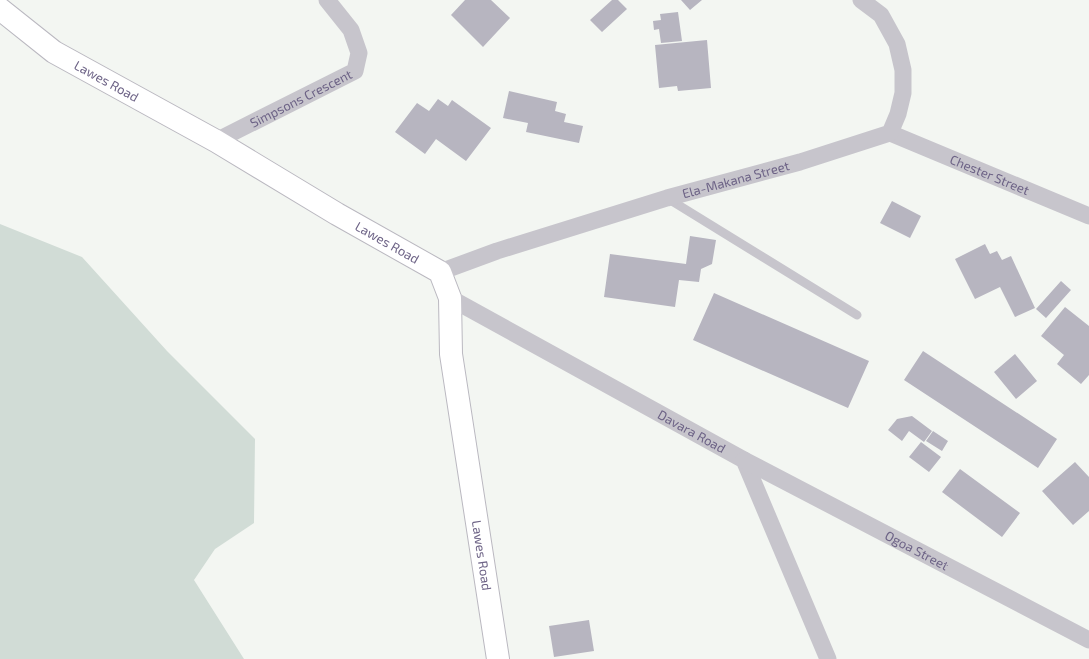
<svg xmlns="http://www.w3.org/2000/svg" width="1089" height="659" viewBox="0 0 1089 659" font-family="'Exo 2',sans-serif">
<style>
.green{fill:#d1dcd6}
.building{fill:#b7b5c0}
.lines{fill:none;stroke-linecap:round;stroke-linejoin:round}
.primary-casing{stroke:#bab8c0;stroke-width:24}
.service{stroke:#c7c5cc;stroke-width:9}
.minor{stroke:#c7c5cc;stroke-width:17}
.primary{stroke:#fff;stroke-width:22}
.labels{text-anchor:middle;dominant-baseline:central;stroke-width:4;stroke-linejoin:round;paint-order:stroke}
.street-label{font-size:13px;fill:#6d6386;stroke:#fff}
</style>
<rect width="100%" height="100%" fill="#f3f6f2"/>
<path class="green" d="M 0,224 L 82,257 L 167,351 L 255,439 L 254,523 L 215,549 L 194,580 L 244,659 L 0,659 Z"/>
<path class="building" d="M 465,0 L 491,0 L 510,18 L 483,47 L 451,15 Z
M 612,0 L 618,0 L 627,9 L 602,32 L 590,20 Z
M 681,0 L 702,0 L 690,10 Z
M 678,12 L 682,41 L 661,43 L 659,29 L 654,30 L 653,21 L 661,20 L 660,14 Z
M 707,40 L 711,88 L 678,91 L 677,86 L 659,88 L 655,45 Z
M 509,91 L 557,102 L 555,111 L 566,114 L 564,122 L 583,126 L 579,143 L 526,132 L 528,123 L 503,118 Z
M 438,99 L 448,106 L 452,100 L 491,128 L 466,161 L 436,139 L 425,154 L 395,132 L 417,103 L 429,111 Z
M 892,201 L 921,216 L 910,238 L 880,223 Z
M 690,236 L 716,240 L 712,264 L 701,269 L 699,282 L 679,280 L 675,307 L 604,297 L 610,254 L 686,264 Z
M 985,244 L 990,254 L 997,251 L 1002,260 L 1011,256 L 1035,308 L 1015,317 L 1000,287 L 975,299 L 955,259 Z
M 1061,281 L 1071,290 L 1046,318 L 1036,309 Z
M 714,293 L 869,361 L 848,408 L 693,340 Z
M 1065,307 L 1089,326 L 1089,375 L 1081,384 L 1057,364 L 1064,355 L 1041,336 Z
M 923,351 L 1057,439 L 1038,468 L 904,380 Z
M 1015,354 L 1037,381 L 1016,399 L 994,372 Z
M 912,416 L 932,431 L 924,442 L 909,431 L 902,441 L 888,430 L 897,419 Z
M 933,431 L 948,441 L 942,451 L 926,441 Z
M 921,442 L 941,457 L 929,472 L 909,457 Z
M 1075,462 L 1089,477 L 1089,511 L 1073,525 L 1042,491 Z
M 960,469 L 1020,513 L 1002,537 L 942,492 Z
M 589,620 L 594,651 L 554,657 L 549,626 Z"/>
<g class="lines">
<g class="primary-casing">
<g id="primary">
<path id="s6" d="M 0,9 L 54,52 L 216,141 L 337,214 L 440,272 L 450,298 L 451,354 L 498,659"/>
</g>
</g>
<path class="service" d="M 667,198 L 857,315"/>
<g class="minor">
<path id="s1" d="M 890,133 L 1089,216"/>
<path id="s2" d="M 216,141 L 355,71 L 359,53 L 351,30 L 327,0"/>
<path id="s3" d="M 440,272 L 497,251 L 667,198 L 800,162 L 890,133 L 898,114 L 903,93 L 903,70 L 897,44 L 881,15 L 861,0"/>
<path id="s4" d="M 450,298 L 744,460 L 828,659"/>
<path id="s5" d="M 744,460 L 1089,640"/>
</g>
<use href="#primary" class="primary"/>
</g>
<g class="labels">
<g class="street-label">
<text stroke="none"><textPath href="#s6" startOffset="129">Lawes Road</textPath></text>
<text stroke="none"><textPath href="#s2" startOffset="95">Simpsons Crescent</textPath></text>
<text stroke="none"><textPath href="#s1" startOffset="108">Chester Street</textPath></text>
<text stroke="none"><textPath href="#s3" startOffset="310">Ela-Makana Street</textPath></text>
<text stroke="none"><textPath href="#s6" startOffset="453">Lawes Road</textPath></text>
<text stroke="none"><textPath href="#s4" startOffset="276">Davara Road</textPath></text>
<text stroke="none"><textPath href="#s5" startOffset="195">Ogoa Street</textPath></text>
<text stroke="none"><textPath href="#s6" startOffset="801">Lawes Road</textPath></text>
</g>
</g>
</svg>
